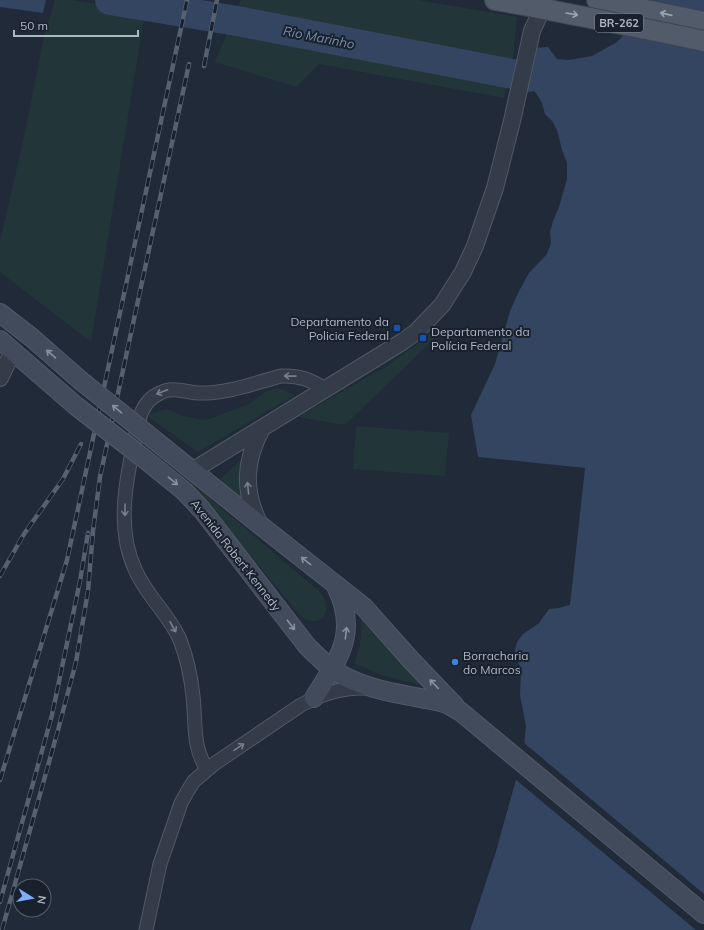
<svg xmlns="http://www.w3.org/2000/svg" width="704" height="930" viewBox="0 0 704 930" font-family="Mulish,sans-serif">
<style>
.green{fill:#223639}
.water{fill:#334560}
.pier{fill:#202a38}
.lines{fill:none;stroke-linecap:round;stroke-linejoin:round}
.river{stroke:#334560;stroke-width:30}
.minor-casing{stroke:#515966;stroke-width:15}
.tertiary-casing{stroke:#515966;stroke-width:18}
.secondary-casing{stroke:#515966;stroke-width:20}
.primary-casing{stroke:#3d4552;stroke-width:22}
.minor{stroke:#333c48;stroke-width:13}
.tertiary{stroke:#333c48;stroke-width:16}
.secondary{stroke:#414b5c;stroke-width:18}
.primary{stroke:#515b69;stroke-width:20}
.rail-casing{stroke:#556070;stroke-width:4.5}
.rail{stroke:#19212d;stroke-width:3;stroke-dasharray:9;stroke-linecap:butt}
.secondary-bridge-casing{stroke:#515966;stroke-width:20;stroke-linecap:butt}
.primary-bridge-casing{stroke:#3d4552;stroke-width:22;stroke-linecap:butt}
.secondary-bridge{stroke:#414b5c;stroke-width:18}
.primary-bridge{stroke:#515b69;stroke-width:20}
.oneway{stroke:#9ba4b3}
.oneway2{stroke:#8891a0}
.oneway3{stroke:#777f8d}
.transit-dot{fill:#1a4fb4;stroke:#19212d;stroke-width:1.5}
.shop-dot{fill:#3f7fe0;stroke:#19212d;stroke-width:1.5}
.labels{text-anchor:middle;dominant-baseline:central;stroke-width:4;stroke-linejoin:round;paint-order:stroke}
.shield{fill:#19212d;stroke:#818997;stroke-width:1}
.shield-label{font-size:11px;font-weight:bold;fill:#aeb6c5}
.poi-label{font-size:12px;fill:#aeb6c5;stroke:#19212d;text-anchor:start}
.street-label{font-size:12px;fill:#aeb6c5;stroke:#19212d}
.water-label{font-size:13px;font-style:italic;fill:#758dae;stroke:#19212d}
</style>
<rect width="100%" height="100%" fill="#202a38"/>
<path class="green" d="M 55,0 L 72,0 L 145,12 L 91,342 L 0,272 L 0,241 L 25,133 L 45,32 Z
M 241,0 L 418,0 L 517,17 L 513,58 L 504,98 L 319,64 L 297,87 L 215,62 Z
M 437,328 L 444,328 L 432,341 L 345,425 L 298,417 L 385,367 L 416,345 L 431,331 Z
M 279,388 L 295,395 L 198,452 L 147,416 L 161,410 L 167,409 L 183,416 L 206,420 L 249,404 L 267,391 Z
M 356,426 L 449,433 L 445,476 L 353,469 Z
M 147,445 L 320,592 C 326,600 329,608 323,618 C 315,623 308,622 300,615 L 205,501 L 182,478 L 147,448 Z
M 241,460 L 239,481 L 241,500 L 219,480 Z
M 360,613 L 388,648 L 428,687 L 381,675 L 354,663 C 361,646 363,632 360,613 Z"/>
<path class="water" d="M 0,0 L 46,0 L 43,13 L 0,7 Z
M 634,0 L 704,0 L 704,930 L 470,930 L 495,854 L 523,755 L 526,726 L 520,695 L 521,670 L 518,661 L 514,654 L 517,642 L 523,634 L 539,623 L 549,609 L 559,608 L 570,605 L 585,468 L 478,457 L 471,415 L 495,364 L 510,311 L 519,291 L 529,273 L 547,254 L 551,243 L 550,232 L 553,221 L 559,207 L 567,179 L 567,163 L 562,150 L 557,130 L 552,121 L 545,114 L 542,103 L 536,93 L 526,84 L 534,48 L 548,47 L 557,59 L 569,60 L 592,56 L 617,42 L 626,32 Z"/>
<path class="pier" d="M 523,742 L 704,894 L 704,930 L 696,930 L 515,779 L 495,854 L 470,930 L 468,930 L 493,853 L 521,754 Z"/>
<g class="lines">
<path class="river" d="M 110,0 L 237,21 L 528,77"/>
<g class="minor-casing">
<path id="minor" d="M 207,769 C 192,747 196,722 193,696 C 191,677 187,658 180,640 C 169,614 146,596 135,569 C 117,531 125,484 134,444 C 138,425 139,402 160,393 C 172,386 185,392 198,393 C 226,394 255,383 281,376 C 299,375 311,380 325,389
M 146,930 L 160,864 L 181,803 L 187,792 L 194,781 L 214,764 L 301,705 C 321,694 343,687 367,688"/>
</g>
<g class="tertiary-casing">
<path id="tertiary" d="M 0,378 L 13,351
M 192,471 L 402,342 L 416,332 L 442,305 L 463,272 L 475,246 L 495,188 L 512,121 L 532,31 L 546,0
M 260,525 C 243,491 244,462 262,428"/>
</g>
<g class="secondary-casing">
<path id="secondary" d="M 0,313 L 31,337 L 80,380
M 0,340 L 76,406
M 147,434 L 260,525 L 364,607 L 379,624 L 411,660 L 455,706
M 142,457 L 184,491 L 202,510 L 307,646 C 315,654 323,662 332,669 C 364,691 404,694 441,702 L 449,705 L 461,712 L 704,914
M 314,698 C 339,658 359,633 336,586"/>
</g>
<g class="primary-casing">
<path id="primary" d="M 495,0 L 534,7
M 597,0 L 704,22"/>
</g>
<use href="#minor" class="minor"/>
<use href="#tertiary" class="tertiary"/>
<use href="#secondary" class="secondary"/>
<use href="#primary" class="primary"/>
<g class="rail-casing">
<path id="rail" d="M 204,66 L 217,0
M 0,576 L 24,534 L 63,479 L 81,444
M 0,780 L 67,560 L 187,0
M 0,902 L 52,715 L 80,581 L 88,533
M 2,930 L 58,730 L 76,662 L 88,591 L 93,531 L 100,477 L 189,64"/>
</g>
<use href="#rail" class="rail"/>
<g class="secondary-bridge-casing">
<path id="secondary-bridge" d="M 80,380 L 147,434
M 76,406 L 142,457"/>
</g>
<g class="primary-bridge-casing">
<path id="primary-bridge" d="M 534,7 L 651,30 L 704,41"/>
</g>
<use href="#secondary-bridge" class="secondary-bridge"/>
<use href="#primary-bridge" class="primary-bridge"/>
</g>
<defs><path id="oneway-shaft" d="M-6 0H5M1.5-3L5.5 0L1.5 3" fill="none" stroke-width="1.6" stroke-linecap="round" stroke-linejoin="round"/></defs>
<g class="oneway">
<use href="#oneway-shaft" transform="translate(572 14) rotate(10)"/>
<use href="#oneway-shaft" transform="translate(666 14) rotate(-167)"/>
</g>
<g class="oneway2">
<use href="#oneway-shaft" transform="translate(51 354) rotate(-139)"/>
<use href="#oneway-shaft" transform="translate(117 409) rotate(-141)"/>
<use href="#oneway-shaft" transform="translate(173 481) rotate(39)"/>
<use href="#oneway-shaft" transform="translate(306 561) rotate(-142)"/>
<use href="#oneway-shaft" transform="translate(291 625) rotate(53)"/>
<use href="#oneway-shaft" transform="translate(346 633) rotate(-83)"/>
<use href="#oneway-shaft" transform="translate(434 684) rotate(-134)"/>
</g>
<g class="oneway3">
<use href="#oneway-shaft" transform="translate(290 376) rotate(-179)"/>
<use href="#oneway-shaft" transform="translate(162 392) rotate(159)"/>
<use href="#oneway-shaft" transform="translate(248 488) rotate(-96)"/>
<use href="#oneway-shaft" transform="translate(125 510) rotate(91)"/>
<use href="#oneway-shaft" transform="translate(173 627) rotate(61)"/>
<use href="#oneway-shaft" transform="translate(239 747) rotate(-34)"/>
</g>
<g class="transit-dot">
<rect x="393" y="324" width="8" height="8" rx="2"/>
<rect x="419" y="334" width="8" height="8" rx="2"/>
</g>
<circle class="shop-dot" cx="455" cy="662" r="4"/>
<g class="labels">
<rect class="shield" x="595" y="14" width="48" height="18" rx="3"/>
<g class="shield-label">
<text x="619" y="23">BR-262</text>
</g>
<g class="poi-label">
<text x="389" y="321" text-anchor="end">Departamento da<tspan x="389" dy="14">Policia Federal</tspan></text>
<text x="431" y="331">Departamento da<tspan x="431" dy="14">Polícia Federal</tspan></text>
<text x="463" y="655">Borracharia<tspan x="463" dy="14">do Marcos</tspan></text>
</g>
<g class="street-label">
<text transform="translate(236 555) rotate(52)">Avenida Robert Kennedy</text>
</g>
<g class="water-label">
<text transform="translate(319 37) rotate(11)">Rio Marinho</text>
</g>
</g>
<g transform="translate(32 898) rotate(101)"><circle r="19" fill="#19212d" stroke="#555d6a"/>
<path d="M0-3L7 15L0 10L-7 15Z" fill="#7eacfa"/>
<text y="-6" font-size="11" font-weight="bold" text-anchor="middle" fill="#aeb6c5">N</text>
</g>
<path d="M14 30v6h124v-6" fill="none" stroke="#aeb6c5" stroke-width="2"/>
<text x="20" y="30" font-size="12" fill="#aeb6c5" stroke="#19212d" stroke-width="3" paint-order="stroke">50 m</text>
</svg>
